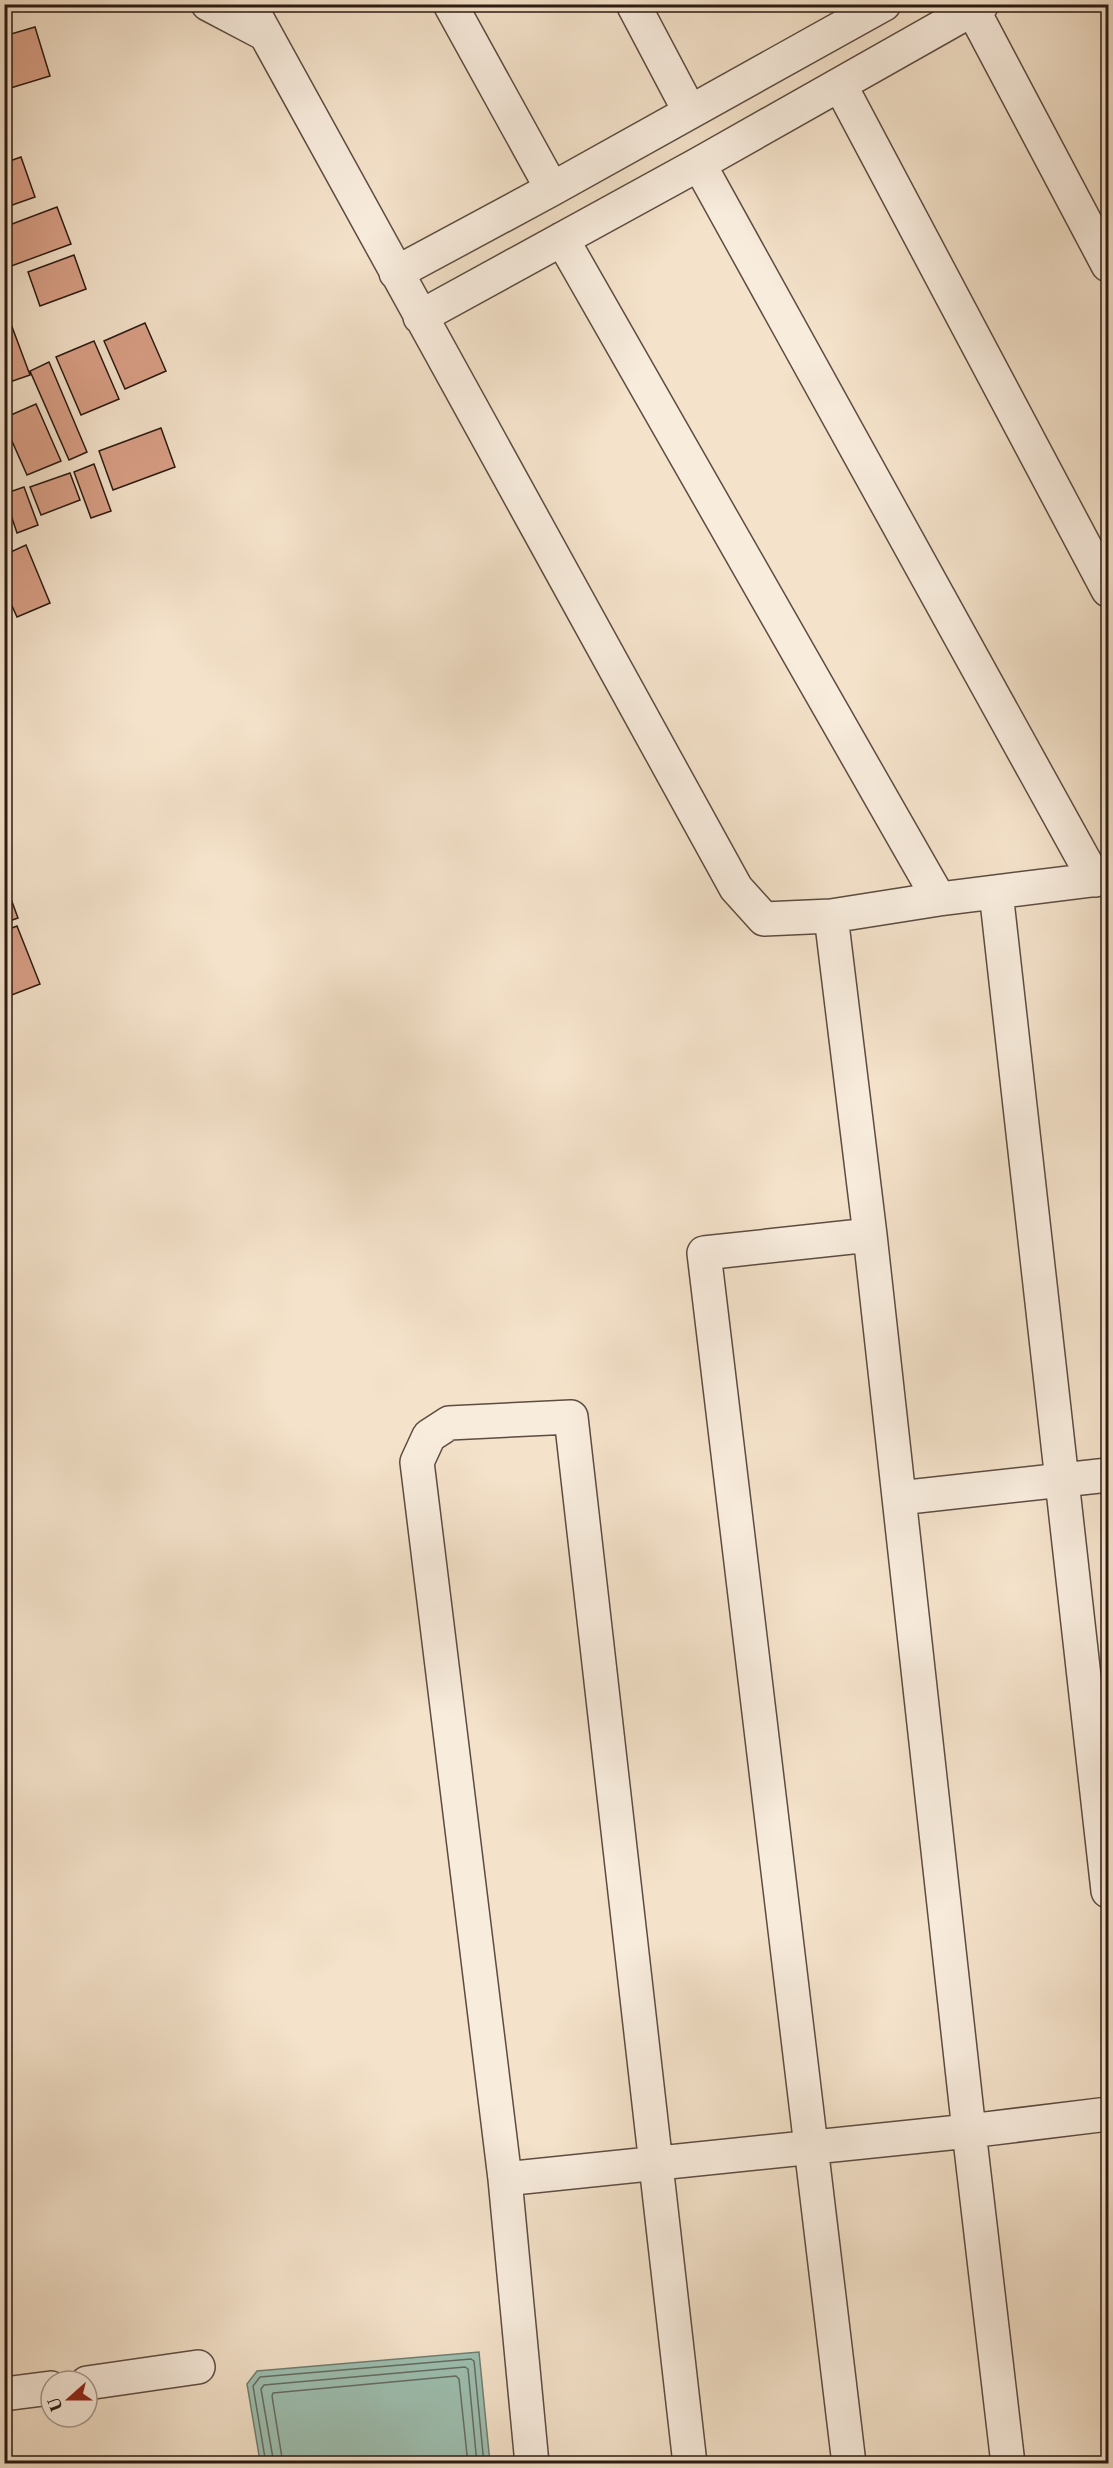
<svg xmlns="http://www.w3.org/2000/svg" width="1113" height="2468" viewBox="0 0 1113 2468" font-family="'Libre Caslon Text',serif">
<style>
.water{fill:#9dbfb0;stroke:#6f7d71;stroke-width:1.5}
.lines{fill:none;stroke-linecap:round;stroke-linejoin:round}
.shore{stroke:#646c62;stroke-width:1.5}
.building{fill:#d99f86;stroke:#2b1a13;stroke-width:1.5}
.minor-casing{stroke:#5d4c41;stroke-width:36}
.minor{stroke:#f8ecdd;stroke-width:33}
</style>
<rect width="100%" height="100%" fill="#f4e2ca"/>
<filter id="stains"><feTurbulence type="fractalNoise" baseFrequency=".00333" numOctaves="4"/><feColorMatrix values="0 0 0 0 .2 0 0 0 0 .09 0 0 0 0 .02 0 0 0 .5 -.17"/></filter>
<radialGradient id="worn" r=".72"><stop offset=".6" stop-color="#630" stop-opacity="0"/><stop offset="1" stop-color="#630" stop-opacity=".3"/></radialGradient>
<path class="water" d="M 479,2352 L 490,2463 L 262,2464 L 260,2461 L 247,2384 L 257,2371 Z"/>
<g class="lines">
<path class="shore" d="M 266,2464 L 253,2386 L 260,2377 L 471,2359 L 474,2361 L 484,2464
M 274,2464 L 261,2389 L 264,2385 L 465,2367 L 468,2369 L 477,2464
M 283,2464 L 272,2396 L 273,2393 L 456,2376 L 459,2379 L 468,2464"/>
</g>
<path class="building" d="M 35,27 L 50,76 L 4,90 L 4,36 Z
M 21,157 L 35,197 L 4,208 L 4,163 Z
M 57,207 L 71,244 L 6,268 L 4,227 Z
M 74,255 L 86,289 L 40,306 L 28,272 Z
M 8,316 L 30,375 L 4,384 L 4,318 Z
M 145,323 L 166,371 L 125,389 L 104,341 Z
M 94,341 L 119,399 L 81,415 L 56,357 Z
M 49,362 L 87,452 L 69,460 L 30,371 Z
M 36,404 L 61,461 L 27,475 L 4,423 L 4,418 Z
M 161,428 L 175,467 L 113,490 L 99,451 Z
M 94,464 L 111,511 L 91,518 L 74,472 Z
M 70,473 L 80,500 L 41,515 L 30,487 Z
M 24,487 L 38,525 L 17,533 L 4,494 Z
M 26,545 L 50,603 L 17,617 L 4,588 L 4,555 Z
M 4,607 L 10,622 L 4,624 Z
M 7,888 L 18,918 L 4,923 L 4,889 Z
M 17,926 L 40,984 L 4,998 L 4,931 Z"/>
<g class="lines">
<g class="minor-casing">
<path id="minor" d="M 208,4 L 265,34
M 249,4 L 736,888 L 764,919 L 831,916 L 870,1235 L 969,2131 L 505,2179
M 450,4 L 552,189
M 633,4 L 690,112
M 973,10 L 1108,265
M 840,85 L 1108,590
M 699,164 L 1095,880
M 562,239 L 939,899
M 396,273 L 552,189 L 884,4
M 420,317 L 699,164 L 982,4
M 996,892 L 1108,1891
M 831,916 L 939,899 L 1108,878
M 899,1498 L 1108,1475
M 87,2383 L 198,2367
M 4,2394 L 51,2388
M 532,2464 L 505,2179 L 417,1462 L 429,1436 L 449,1423 L 571,1417 L 690,2464
M 849,2464 L 704,1253 L 870,1235
M 1008,2464 L 969,2131 L 1108,2114"/>
</g>
<use href="#minor" class="minor"/>
</g>
<rect width="1113" height="2468" fill="none" stroke="#f4e2ca" stroke-width="24"/>
<rect x="6" y="6" width="1101" height="2456" fill="none" stroke="#2b1a13" stroke-width="3"/>
<rect x="12" y="12" width="1089" height="2444" fill="none" stroke="#2b1a13" stroke-width="1.5"/>
<g transform="translate(69 2399) rotate(249)"><circle r="28" fill="#f8ecdd" stroke="#a6988c" stroke-width="1.5"/>
<path d="M0-4.5L10 22L0 15L-10 22Z" fill="#8f2418"/>
<text y="-9" font-size="16" font-weight="bold" text-anchor="middle" fill="#2b1a13">U</text>
</g>
<rect width="100%" height="100%" filter="url(#stains)"/>
<rect width="100%" height="100%" fill="url(#worn)"/>
</svg>
